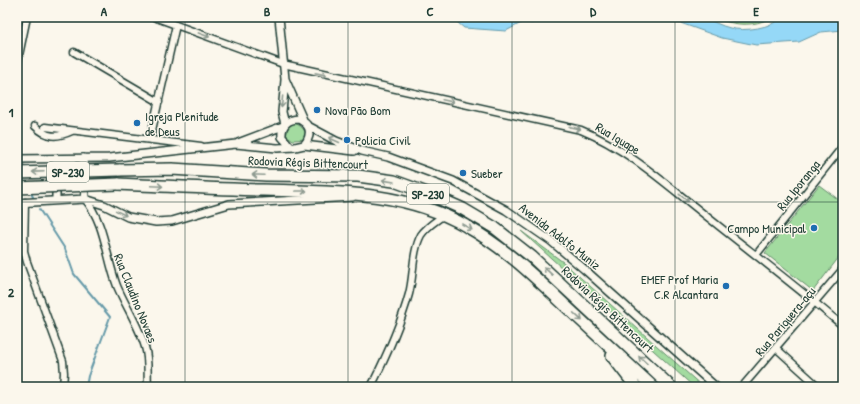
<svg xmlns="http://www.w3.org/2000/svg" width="860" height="404" viewBox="0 0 860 404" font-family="'Patrick Hand',sans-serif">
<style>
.green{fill:#a3dba0;stroke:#618c6a}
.water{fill:#95d8f7;stroke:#669aa9}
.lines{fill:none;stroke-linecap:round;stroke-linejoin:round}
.stream{stroke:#669aa9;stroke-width:2}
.minor-casing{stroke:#1f3d34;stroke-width:9}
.tertiary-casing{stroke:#1f3d34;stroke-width:10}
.motorway-casing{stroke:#1f3d34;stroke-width:14}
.minor{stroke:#fbf7ec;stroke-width:6}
.tertiary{stroke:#fbf7ec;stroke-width:7}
.motorway{stroke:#fbf7ec;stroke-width:11}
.motorway-bridge-casing{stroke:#1f3d34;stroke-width:14;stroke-linecap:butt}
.motorway-bridge{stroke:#fbf7ec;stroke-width:11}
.oneway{stroke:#8d9a90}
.grid{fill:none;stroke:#1f3d34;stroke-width:1;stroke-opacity:0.55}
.poi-dot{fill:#1f6fb2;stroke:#fbf7ec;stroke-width:1.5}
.labels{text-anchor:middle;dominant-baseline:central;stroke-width:3;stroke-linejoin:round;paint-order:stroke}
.shield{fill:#fbf7ec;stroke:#61756b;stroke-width:1}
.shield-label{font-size:12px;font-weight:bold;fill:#1f3d34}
.poi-label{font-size:13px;fill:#1f3d34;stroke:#fbf7ec;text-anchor:start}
.street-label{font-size:13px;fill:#1f3d34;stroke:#fbf7ec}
.neatline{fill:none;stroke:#1f3d34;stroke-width:1.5}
.grid-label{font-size:13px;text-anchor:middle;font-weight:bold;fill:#1f3d34}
</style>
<rect width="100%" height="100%" fill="#fbf7ec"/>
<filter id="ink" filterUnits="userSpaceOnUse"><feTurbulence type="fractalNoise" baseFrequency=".025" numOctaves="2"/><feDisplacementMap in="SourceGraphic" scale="8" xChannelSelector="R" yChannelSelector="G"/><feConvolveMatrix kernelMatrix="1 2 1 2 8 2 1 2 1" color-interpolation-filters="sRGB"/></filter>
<g filter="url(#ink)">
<path class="green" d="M 713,17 L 772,17 C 753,28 732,25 713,17 Z
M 292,122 C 301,125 306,130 307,139 L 293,140 L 286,135 L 285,127 Z
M 819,185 L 843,203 L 843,252 L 813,291 L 765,253 Z
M 521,231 L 563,262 L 703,387 L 694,387 Z"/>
<path class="water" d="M 451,17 L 551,17 L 532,23 L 523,22 L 506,31 L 464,28 Z
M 664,17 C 675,17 695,14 704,18 C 713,21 721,26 730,28 C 744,32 772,28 782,17 L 843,17 L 843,30 L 821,32 L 799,42 L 756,45 L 722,38 Z"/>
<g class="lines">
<path class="stream" d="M 30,191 L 33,197
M 39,209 L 65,249 L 74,274 L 110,317 L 88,376 L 86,387"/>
<g class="minor-casing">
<path id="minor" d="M 154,17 L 283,64 L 581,130 C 630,150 669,187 710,219 C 755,255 800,289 843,326
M 17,22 L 21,17
M 74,52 L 159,102
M 17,65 L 27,17
M 35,126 C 47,138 57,138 72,131
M 45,127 L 201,146
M 150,139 L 176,25
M 85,199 C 105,223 106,257 117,286 C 126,307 139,326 145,347 C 149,359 147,375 148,387
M 25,202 L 24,251 L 27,262 L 63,361 L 64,373 L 63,387
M 756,255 L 843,146
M 777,349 L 819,387
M 371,387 C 386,357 400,327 409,294 C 414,275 412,252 421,235 C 427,226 436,221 444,215
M 742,387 L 843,269"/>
</g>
<g class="tertiary-casing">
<path id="tertiary" d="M 279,17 L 285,79 L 304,122
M 285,124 L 282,112 L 285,80
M 308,126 L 336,141 L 362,151 L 388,157 L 453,181 L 506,210 L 551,241 L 584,269 L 716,387
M 238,143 L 283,126
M 304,145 L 354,151
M 83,158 L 85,199
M 17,159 L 109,158 L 236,144 L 277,148 L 295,147 L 304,145 L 307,141 C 312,131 309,124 299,119 C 287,119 281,126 282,137 L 290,146
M 56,159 L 56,199
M 17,203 L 85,199 L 104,205 L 128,217 L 156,222 L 172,221 L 229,204 L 352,197"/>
</g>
<g class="motorway-casing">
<path id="motorway" d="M 119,170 L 172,169 L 266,175 L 358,176 L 394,181 L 427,193 L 463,209 L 495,228 L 532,257 L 671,387
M 118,184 C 167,186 215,189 263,190 C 332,192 404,190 466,226 C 506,248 538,280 571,311 C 598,336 626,362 653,387
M 612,356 L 636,387"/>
</g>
<use href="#minor" class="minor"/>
<use href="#tertiary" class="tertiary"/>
<use href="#motorway" class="motorway"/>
<g class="motorway-bridge-casing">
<path id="motorway-bridge" d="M 17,173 L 119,170
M 17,188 L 118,184"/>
</g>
<use href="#motorway-bridge" class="motorway-bridge"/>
</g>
<defs><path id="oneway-shaft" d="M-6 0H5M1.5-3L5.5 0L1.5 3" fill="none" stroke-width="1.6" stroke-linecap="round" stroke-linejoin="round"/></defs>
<g class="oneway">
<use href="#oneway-shaft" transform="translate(204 35) rotate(20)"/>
<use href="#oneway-shaft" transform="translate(321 74) rotate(12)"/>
<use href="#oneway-shaft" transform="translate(448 101) rotate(12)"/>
<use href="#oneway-shaft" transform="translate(282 102) rotate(96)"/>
<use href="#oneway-shaft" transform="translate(575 128) rotate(13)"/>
<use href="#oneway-shaft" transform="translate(334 140) rotate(-156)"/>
<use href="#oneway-shaft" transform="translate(38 172) rotate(178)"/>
<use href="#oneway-shaft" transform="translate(258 175) rotate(-177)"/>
<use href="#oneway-shaft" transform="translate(388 181) rotate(-170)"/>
<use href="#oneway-shaft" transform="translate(157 186) rotate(3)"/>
<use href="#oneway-shaft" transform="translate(301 191)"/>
<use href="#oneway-shaft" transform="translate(684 198) rotate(38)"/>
<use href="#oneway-shaft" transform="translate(121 213) rotate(26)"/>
<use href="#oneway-shaft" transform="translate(467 227) rotate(30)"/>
<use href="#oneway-shaft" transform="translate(548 271) rotate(-137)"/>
<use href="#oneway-shaft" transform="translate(578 317) rotate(43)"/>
<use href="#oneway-shaft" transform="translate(643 360) rotate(-137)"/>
</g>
</g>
<path class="grid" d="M 185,17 L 185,387M 348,17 L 348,387M 512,17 L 512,387M 675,17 L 675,387M 17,202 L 843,202"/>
<g class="poi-dot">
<circle cx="317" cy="110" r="4"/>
<circle cx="137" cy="123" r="4"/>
<circle cx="347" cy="140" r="4"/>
<circle cx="463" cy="173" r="4"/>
<circle cx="814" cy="228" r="4"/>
<circle cx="726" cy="286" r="4"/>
</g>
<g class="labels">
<g class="shield">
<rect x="47" y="162" width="42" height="20" rx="3"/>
<rect x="407" y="184" width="42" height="20" rx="3"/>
</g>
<g class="shield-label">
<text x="68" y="172">SP-230</text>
<text x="428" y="194">SP-230</text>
</g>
<g class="poi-label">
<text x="325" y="110">Nova Pão Bom</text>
<text x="145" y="116">Igreja Plenitude<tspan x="145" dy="15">de Deus</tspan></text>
<text x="355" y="140">Policia Civil</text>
<text x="471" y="173">Sueber</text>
<text x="806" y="228" text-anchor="end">Campo Municipal</text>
<text x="718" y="279" text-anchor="end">EMEF Prof Maria<tspan x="718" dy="15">C.R Alcantara</tspan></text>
</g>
<g class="street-label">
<text transform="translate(618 138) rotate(31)">Rua Iguape</text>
<text transform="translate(308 162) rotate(2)">Rodovia Régis Bittencourt</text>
<text transform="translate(798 185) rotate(-51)">Rua Iporanga</text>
<text transform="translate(560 236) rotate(38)">Avenida Adolfo Muniz</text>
<text transform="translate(136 298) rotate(68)">Rua Claudino Novaes</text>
<text transform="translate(608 309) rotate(43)">Rodovia Régis Bittencourt</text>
<text transform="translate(785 321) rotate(-50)">Rua Pariquera-açu</text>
</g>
</g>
<rect width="860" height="404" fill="none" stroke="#fbf7ec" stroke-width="44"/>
<rect x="22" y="22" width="816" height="360" class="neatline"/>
<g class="grid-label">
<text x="104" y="16">A</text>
<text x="267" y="16">B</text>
<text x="430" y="16">C</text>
<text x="593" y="16">D</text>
<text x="756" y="16">E</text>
<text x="11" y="117">1</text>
<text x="11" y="297">2</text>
</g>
</svg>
